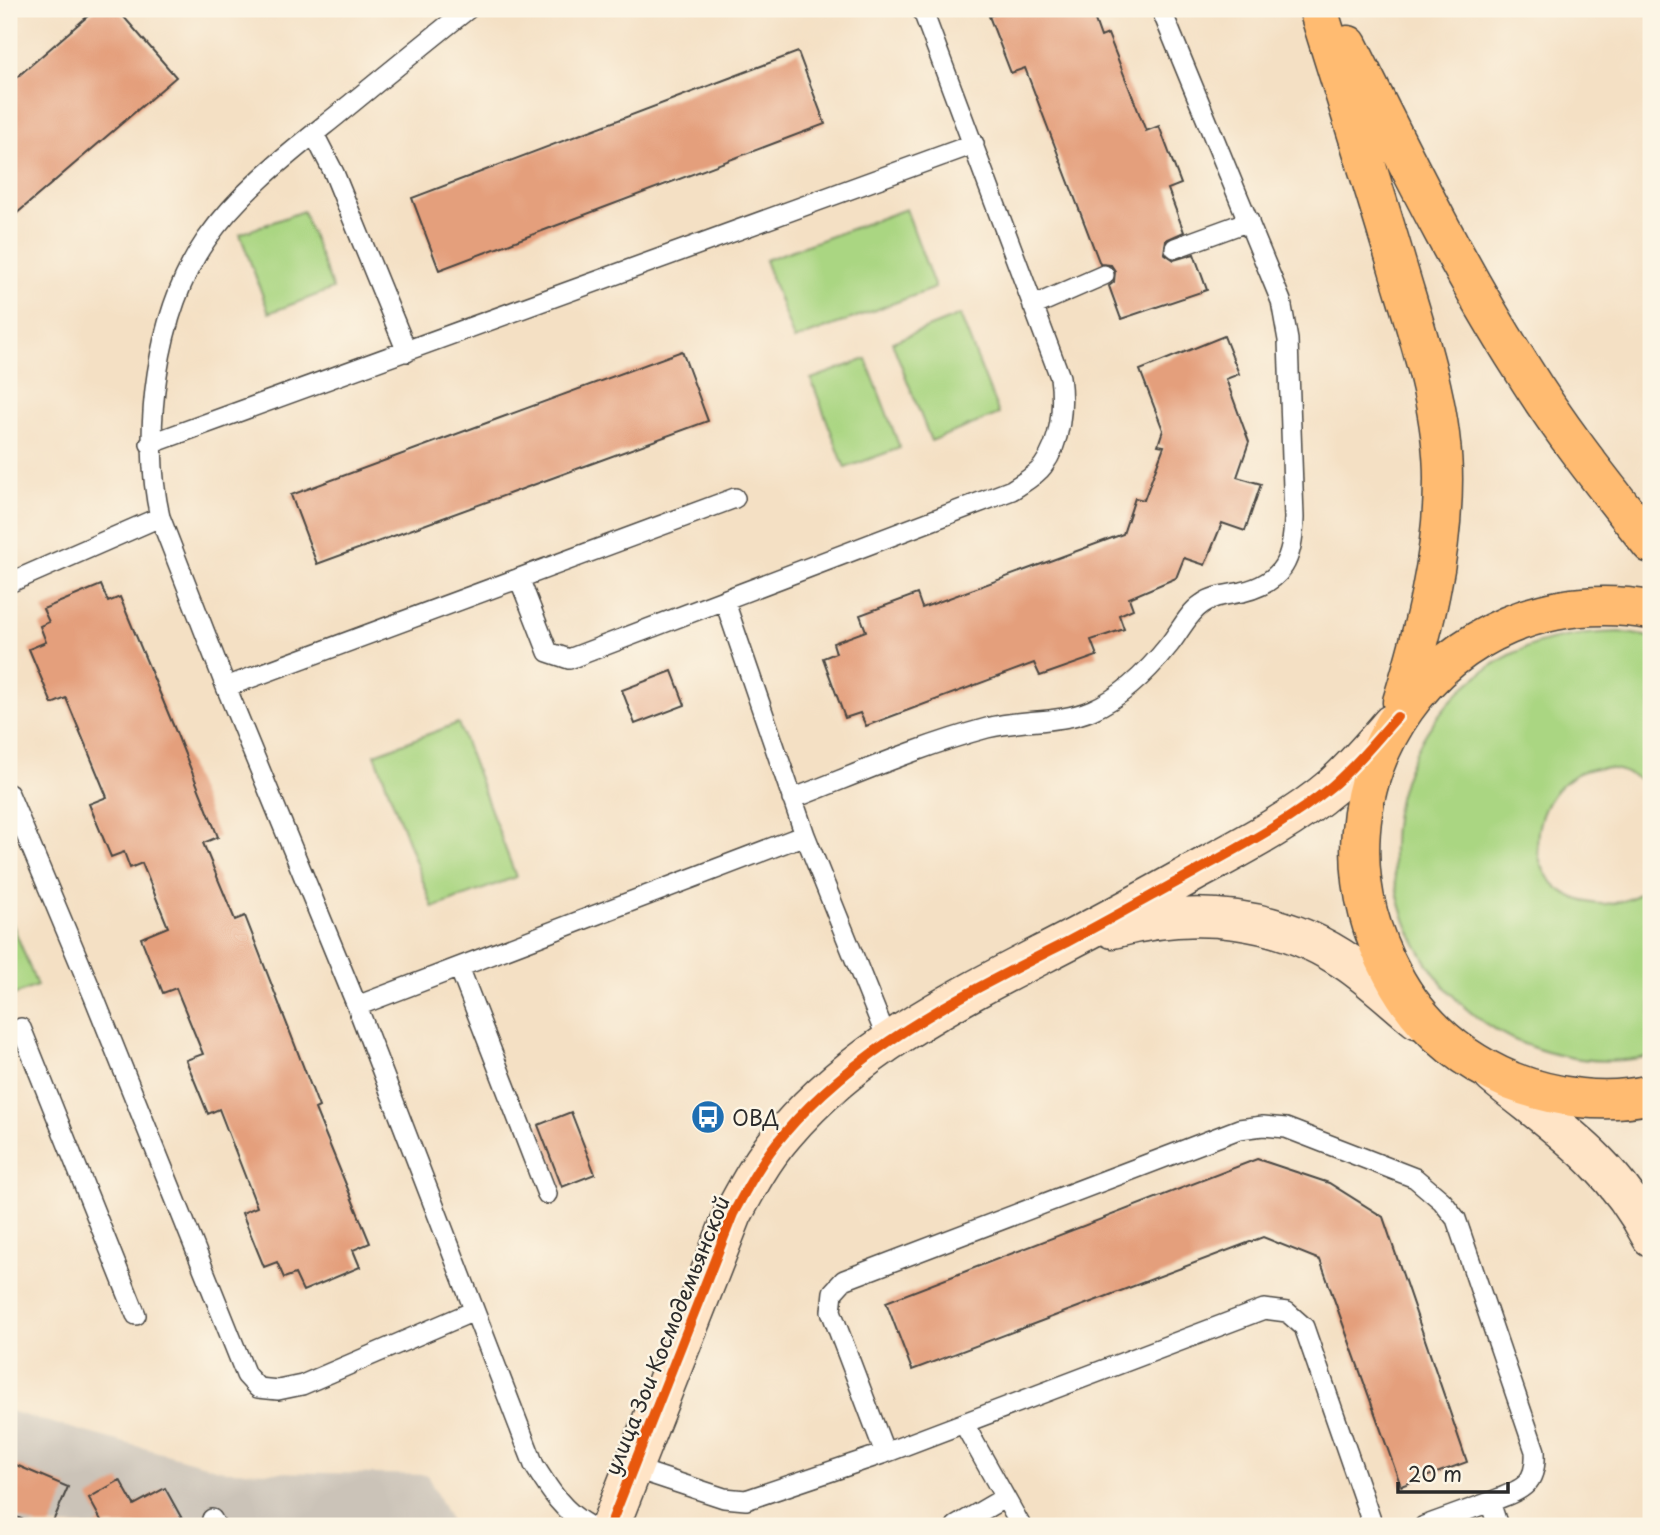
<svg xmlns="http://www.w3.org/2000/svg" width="1660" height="1535" viewBox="0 0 1660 1535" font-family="'Playpen Sans',sans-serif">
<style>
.industrial{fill:#cbc3b8}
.green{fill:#aad682;stroke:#6a8056;stroke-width:2}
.building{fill:#e49f7c}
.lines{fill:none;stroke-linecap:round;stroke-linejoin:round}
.lane-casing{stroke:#494642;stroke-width:22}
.secondary-casing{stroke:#494642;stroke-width:41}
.primary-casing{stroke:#494642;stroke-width:41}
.lane{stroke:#fff;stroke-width:19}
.secondary{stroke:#ffe4c6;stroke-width:38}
.primary{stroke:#ffbb71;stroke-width:38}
.cycleway-casing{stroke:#fcf5e5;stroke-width:15}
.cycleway{stroke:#e8590c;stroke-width:10}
.labels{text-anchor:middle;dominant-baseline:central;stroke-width:5;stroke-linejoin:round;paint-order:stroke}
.poi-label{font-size:21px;fill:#2b2b2b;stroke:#fcf5e5;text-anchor:start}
.street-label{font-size:21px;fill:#2b2b2b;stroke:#fcf5e5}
</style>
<rect width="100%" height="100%" fill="#fcf5e5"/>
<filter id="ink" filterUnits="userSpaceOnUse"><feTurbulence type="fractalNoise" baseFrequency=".0143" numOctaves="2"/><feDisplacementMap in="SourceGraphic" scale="14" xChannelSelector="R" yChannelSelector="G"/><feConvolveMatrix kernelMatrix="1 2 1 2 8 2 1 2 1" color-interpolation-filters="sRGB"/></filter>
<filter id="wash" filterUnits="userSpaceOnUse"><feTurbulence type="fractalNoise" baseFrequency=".00686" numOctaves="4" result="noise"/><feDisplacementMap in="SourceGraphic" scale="28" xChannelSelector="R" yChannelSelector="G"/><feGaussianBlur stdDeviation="1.57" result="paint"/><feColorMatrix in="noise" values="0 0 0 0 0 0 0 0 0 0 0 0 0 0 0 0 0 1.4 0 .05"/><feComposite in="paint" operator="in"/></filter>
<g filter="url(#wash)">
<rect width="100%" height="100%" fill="#f4e0c4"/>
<path class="industrial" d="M 9,1411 L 227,1471 L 427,1475 L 453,1526 L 9,1526 Z"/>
<path class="green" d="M 906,209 L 935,288 L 794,340 L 765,260 Z
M 303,211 L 333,289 L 269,313 L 240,234 Z
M 960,315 L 999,414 L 931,441 L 892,342 Z
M 866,359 L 900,448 L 845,468 L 811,379 Z
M 1620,632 L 1651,637 L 1651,788 C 1555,711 1483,882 1592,903 C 1614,907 1636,899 1651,884 L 1651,1056 C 1604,1066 1556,1059 1512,1039 C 1470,1019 1437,984 1416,944 C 1361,839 1408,707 1512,654 C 1546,637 1583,633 1620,632 Z
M 458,723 L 516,877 L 433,908 L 375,754 Z
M 9,915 L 37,986 L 9,997 Z"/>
<g id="blocks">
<path class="building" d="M 96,9 L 117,9 L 176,77 L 9,220 L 9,84 Z
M 1010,9 L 1091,9 L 1101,37 L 1108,34 L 1146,131 L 1159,126 L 1181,184 L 1168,189 L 1184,232 L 1166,240 L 1164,253 L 1174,260 L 1194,254 L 1207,290 L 1121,319 L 1109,286 L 1114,282 L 1115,271 L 1111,265 L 1100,264 L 1025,68 L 1011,73 L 989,16 Z
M 798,52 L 825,124 L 439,270 L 412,198 Z
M 1224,336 L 1239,374 L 1226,379 L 1249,442 L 1237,477 L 1261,484 L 1245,531 L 1222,523 L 1205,565 L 1184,558 L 1176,578 L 1129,598 L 1133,609 L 1119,615 L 1124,629 L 1091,640 L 1097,656 L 1040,676 L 1034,663 L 866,726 L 860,713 L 845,718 L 823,658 L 836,653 L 833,643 L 866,631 L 860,615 L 917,594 L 922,608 L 1123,534 L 1135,498 L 1144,500 L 1164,446 L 1158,445 L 1163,430 L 1140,370 Z
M 682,351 L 708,421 L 317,564 L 291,495 Z
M 101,585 L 108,602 L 120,597 L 176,732 L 218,837 L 203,843 L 235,920 L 245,916 L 319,1107 L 315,1109 L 370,1243 L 353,1250 L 360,1267 L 303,1291 L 295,1274 L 284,1278 L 277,1262 L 264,1267 L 242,1213 L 257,1207 L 219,1109 L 208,1114 L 186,1060 L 203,1054 L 176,988 L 163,993 L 141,938 L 168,927 L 142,863 L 130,868 L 124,852 L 111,857 L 89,804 L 107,797 L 66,698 L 52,704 L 29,649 L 46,642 L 40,626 L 49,622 L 43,609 Z
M 672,671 L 685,705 L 635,724 L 622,690 Z
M 571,1112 L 595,1174 L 562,1187 L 538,1125 Z
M 1257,1159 L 1329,1183 L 1383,1217 L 1467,1462 L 1401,1486 L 1320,1260 L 1263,1237 L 912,1370 L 886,1302 Z
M 9,1462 L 68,1487 L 51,1526 L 38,1526 L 9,1514 Z
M 120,1480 L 134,1505 L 165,1488 L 186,1526 L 95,1526 L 102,1522 L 89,1498 Z"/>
</g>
</g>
<g filter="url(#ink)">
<use href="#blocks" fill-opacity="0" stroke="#494642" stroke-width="2"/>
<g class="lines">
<g class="lane-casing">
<path id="lane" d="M 314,134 L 334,173 L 407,352
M 1175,248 L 1249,221
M 1033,306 L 1104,275
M 150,444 L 974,144
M 160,517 C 141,433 156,312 206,240 C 240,191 290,153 336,116 C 380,80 424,44 468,9
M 519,578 L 548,652 L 569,659 L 1012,490 C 1022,483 1036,476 1043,466 C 1061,442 1064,406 1060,377 L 922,9
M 9,583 L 160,517 L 226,687 L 357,1006 L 534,1465 C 549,1489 563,1512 589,1526
M 725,602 L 805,835 L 889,1044
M 226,687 L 735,498
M 9,794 L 94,997 L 246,1375 L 258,1388 L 278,1390 L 302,1385 L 474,1311
M 792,799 C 857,774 920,746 987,728 C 1021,719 1059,724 1092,710 C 1122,697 1149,670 1169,645 C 1179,633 1188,613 1202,604 C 1214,595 1228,595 1242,592 C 1284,582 1293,558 1294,518 L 1288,340 L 1281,301 L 1161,9
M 459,967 L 547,1194
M 357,1006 L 805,835
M 21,1028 L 136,1315
M 964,1424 L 1021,1526
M 885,1453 L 831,1311 L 833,1292 L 844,1280 L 1239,1129 L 1263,1126 L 1286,1128 L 1415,1178 L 1442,1201 L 1456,1219 L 1535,1451 C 1537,1487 1520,1490 1490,1502 L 1498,1526
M 633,1468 L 724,1498 L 746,1500 L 885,1453 L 1264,1309 L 1287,1312 L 1304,1327 L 1373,1526
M 212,1519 L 216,1526
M 956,1526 L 1004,1498
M 1424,1526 L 1490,1502"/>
</g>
<g class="secondary-casing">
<path id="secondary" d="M 1113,929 C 1194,907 1280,915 1350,964 C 1374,981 1395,1001 1417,1019
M 1493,1075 C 1557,1128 1612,1161 1651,1237
M 610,1526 L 733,1214 C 748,1186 763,1158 784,1134 C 860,1044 966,994 1068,941 C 1110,919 1152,896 1193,873 C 1241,847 1292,821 1333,786 C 1354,767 1373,745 1391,724"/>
</g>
<g class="primary-casing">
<path id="primary" d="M 1318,9 C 1345,97 1373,184 1399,272 C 1419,339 1443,409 1443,479 C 1443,556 1424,629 1402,702
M 1348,45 C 1403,154 1456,265 1522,368 C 1560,430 1606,487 1651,544
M 1651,610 C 1441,574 1292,787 1392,973 C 1418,1023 1459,1059 1511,1081 C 1555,1098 1605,1105 1651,1094"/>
</g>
<use href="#lane" class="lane"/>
<use href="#secondary" class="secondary"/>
<use href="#primary" class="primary"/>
<g class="cycleway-casing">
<path id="cycleway" d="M 610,1526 L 733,1214 C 748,1186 763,1158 784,1134 C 859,1045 965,994 1067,942 C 1109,920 1151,896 1193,873 C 1240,847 1290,821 1332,786 C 1356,766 1376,740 1397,717"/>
</g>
<use href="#cycleway" class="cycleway"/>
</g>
</g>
<defs>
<g id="bus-disc" transform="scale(1.75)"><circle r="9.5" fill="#1f6fb2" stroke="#fcf5e5"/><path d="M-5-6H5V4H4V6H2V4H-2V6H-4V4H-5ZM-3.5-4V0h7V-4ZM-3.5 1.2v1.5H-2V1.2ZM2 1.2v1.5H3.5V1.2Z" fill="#fff"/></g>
</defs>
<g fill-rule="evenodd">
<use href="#bus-disc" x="708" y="1117"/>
</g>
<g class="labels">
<g class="poi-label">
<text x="732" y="1117">ОВД</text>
</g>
<g class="street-label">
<text transform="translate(666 1335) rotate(-68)">улица Зои Космодемьянской</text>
</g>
</g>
<rect width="1660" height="1535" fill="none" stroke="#fcf5e5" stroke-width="35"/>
<path d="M1398 1482v10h110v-10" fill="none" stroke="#2b2b2b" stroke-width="3.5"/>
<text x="1408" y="1482" font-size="21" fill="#2b2b2b" stroke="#fcf5e5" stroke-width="5" paint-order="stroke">20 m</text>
</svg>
